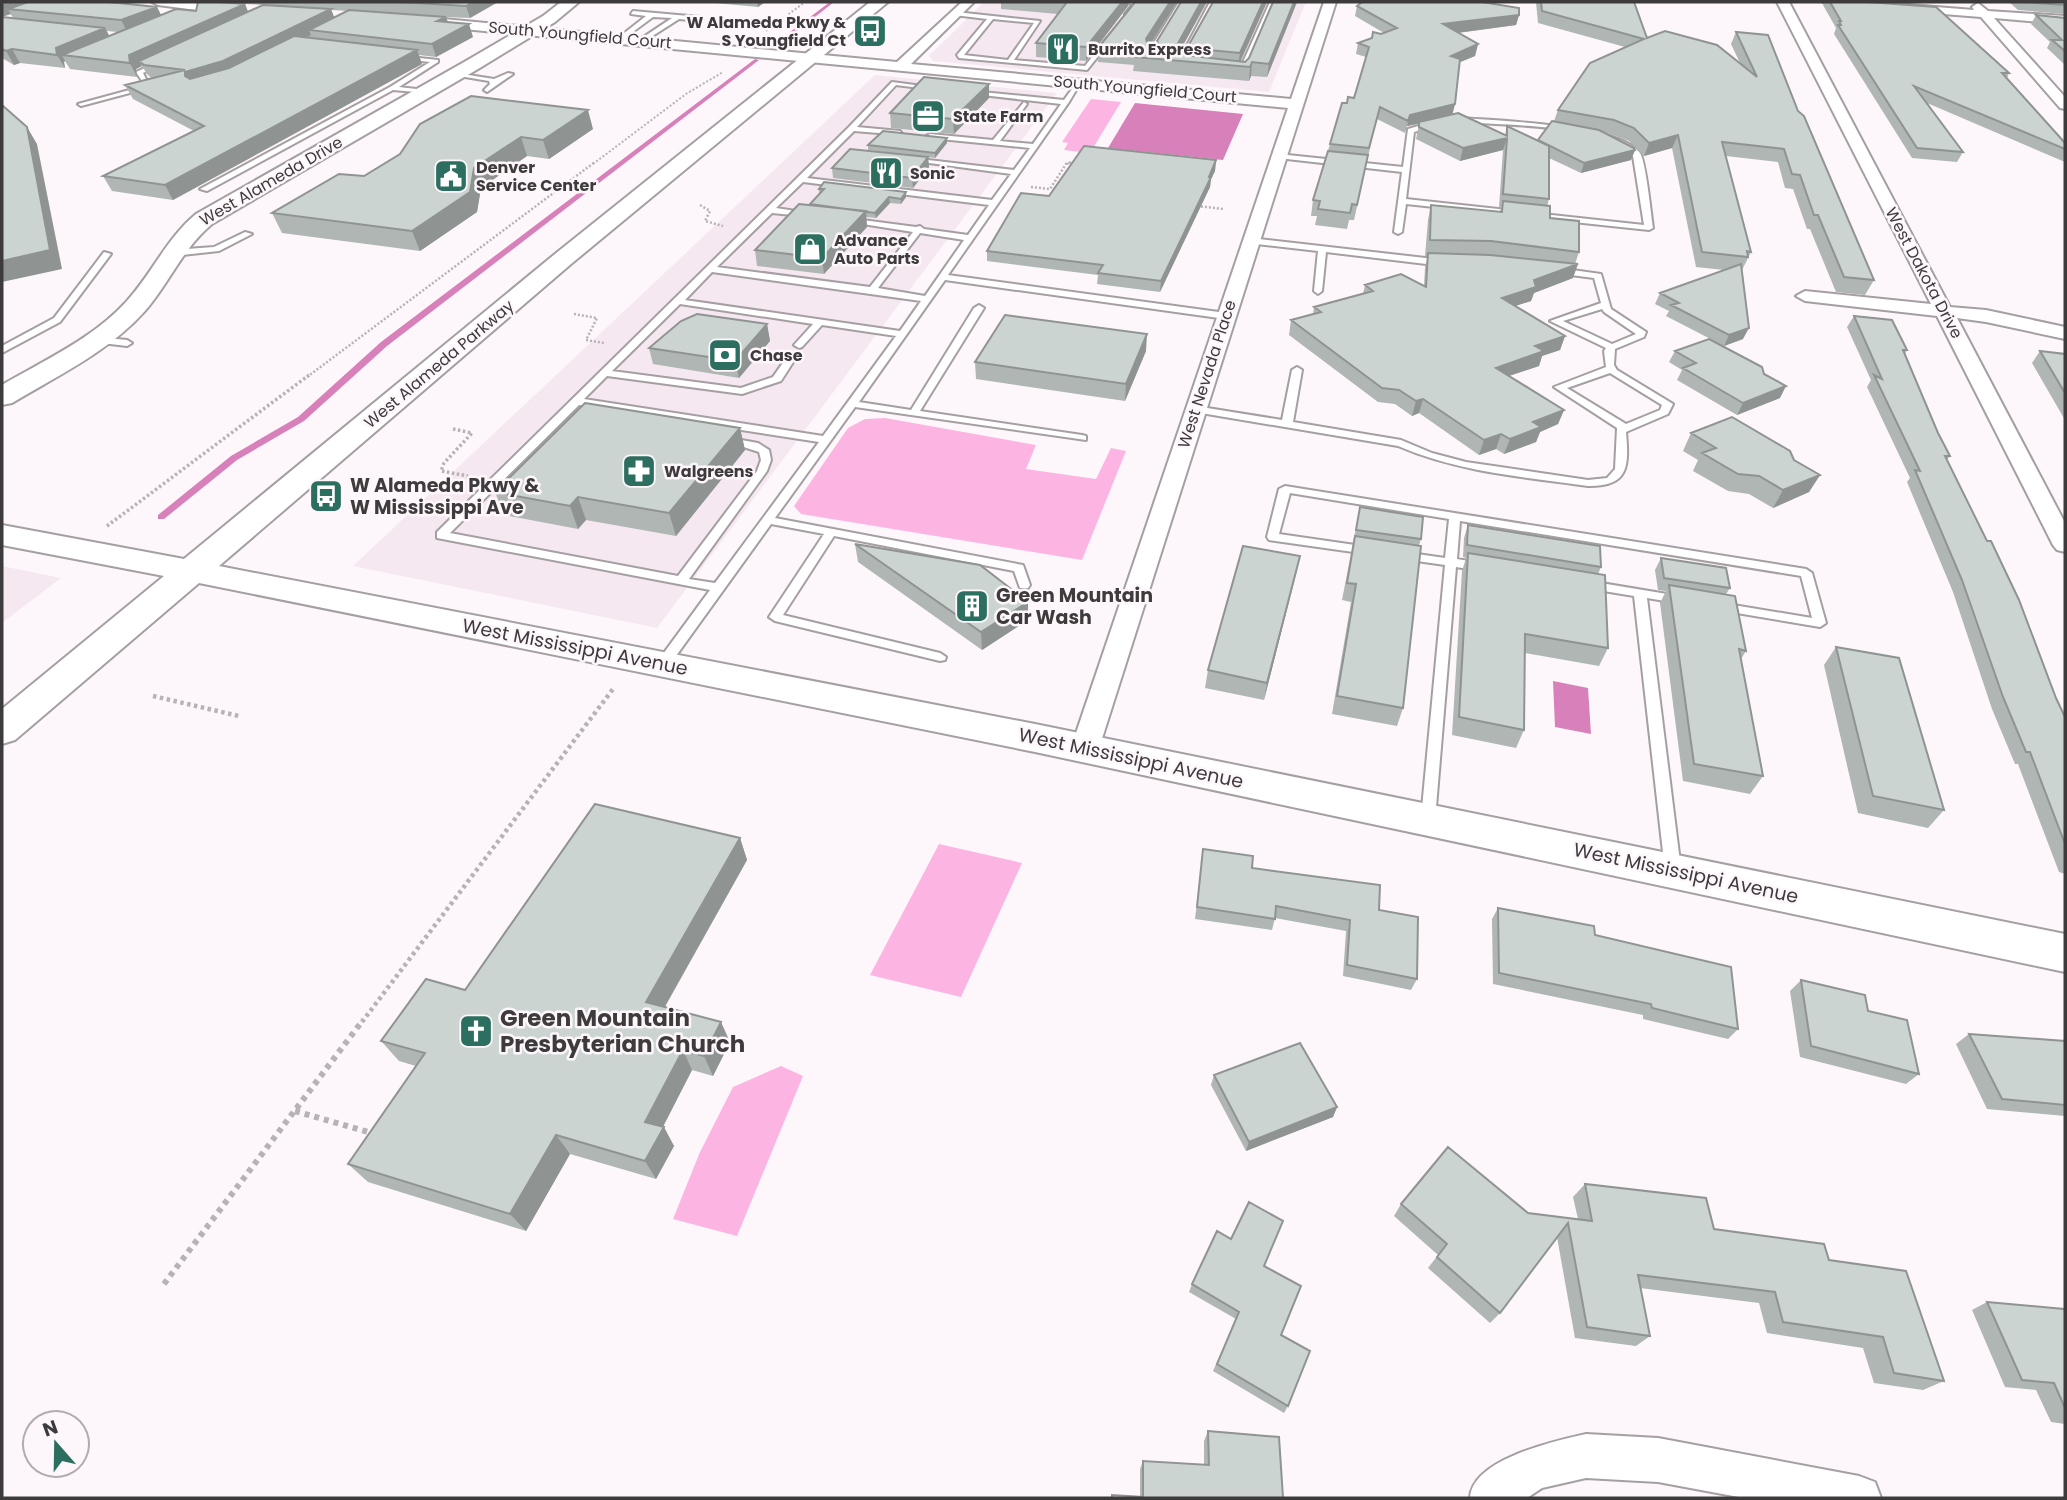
<svg xmlns="http://www.w3.org/2000/svg" width="2067" height="1500" viewBox="0 0 2067 1500" font-family="Poppins,sans-serif">
<style>
.built{fill:#f6e8f1}
.green{fill:#fcb5e2}
.water{fill:#d780ba}
.lines{fill:none;stroke-linecap:round;stroke-linejoin:round}
.stream{fill:#d780ba;fill-rule:evenodd}
.lane-casing{stroke:#a59fa3;stroke-width:4}
.street-casing{stroke:#a59fa3;stroke-width:4}
.secondary-casing{stroke:#a59fa3;stroke-width:4}
.path-far4{stroke:#b7b2b6;stroke-width:2;stroke-dasharray:2 2;stroke-linecap:butt}
.path-far3{stroke:#b7b2b6;stroke-width:2.5;stroke-dasharray:2 2;stroke-linecap:butt}
.path-far2{stroke:#b7b2b6;stroke-width:3.5;stroke-dasharray:2.5 2.5;stroke-linecap:butt}
.path-far1{stroke:#b7b2b6;stroke-width:4.5;stroke-dasharray:3.5 3.5;stroke-linecap:butt}
.path{stroke:#b7b2b6;stroke-width:6;stroke-dasharray:5 5;stroke-linecap:butt}
.lane{fill:#fff;fill-rule:evenodd}
.street{fill:#fff;fill-rule:evenodd}
.secondary{fill:#fff;fill-rule:evenodd}
.wall{fill:#afb6b4;fill-rule:evenodd}
.shaded-wall{fill:#8f9492}
.building{fill:#ccd4d1;stroke:#8f9492;stroke-width:2}
.labels{text-anchor:middle;dominant-baseline:central;stroke-width:5;stroke-linejoin:round;paint-order:stroke}
.far-poi-label{font-size:16px;font-weight:bold;fill:#3e3b3d;stroke:#fdf7fb;text-anchor:start}
.far-street-label{font-size:16px;fill:#3e3b3d;stroke:#fdf7fb}
.poi-label{font-size:19px;font-weight:bold;fill:#3e3b3d;stroke:#fdf7fb;text-anchor:start}
.street-label{font-size:19px;fill:#3e3b3d;stroke:#fdf7fb}
.near-poi-label{font-size:23px;font-weight:bold;fill:#3e3b3d;stroke:#fdf7fb;text-anchor:start}
</style>
<rect width="100%" height="100%" fill="#fdf7fb"/>
<path class="built" d="M 984,2 L 1306,2 L 1269,92 L 933,61 L 929,56 Z
M 875,75 L 1057,93 L 657,628 L 353,566 Z
M 2,566 L 61,578 L 2,623 Z"/>
<path class="green" d="M 1091,99 L 1121,102 L 1090,153 L 1064,150 L 1068,143 L 1062,142 Z
M 885,418 L 1036,445 L 1026,469 L 1096,479 L 1111,448 L 1126,451 L 1082,560 L 801,514 L 794,506 L 848,428 L 865,419 Z
M 939,844 L 1022,863 L 961,997 L 870,975 Z
M 781,1066 L 803,1076 L 737,1236 L 673,1219 L 700,1152 L 733,1087 Z"/>
<path class="water" d="M 1135,103 L 1243,114 L 1223,160 L 1108,148 Z
M 1553,681 L 1588,688 L 1591,734 L 1555,727 Z"/>
<g class="lines">
<path class="stream" d="M 830,2 L 834,2 L 778,46 L 774,46 L 774,44 Z
M 755,59 L 759,60 L 387,346 L 304,421 L 237,460 L 164,519 L 158,519 L 158,515 L 231,456 L 298,417 L 381,342 Z"/>
<g class="lane-casing">
<path id="lane" d="M 1121,2 L 1139,2 L 1140,3 L 1128,16 L 1125,14 L 1133,4 Z
M 1179,2 L 1185,2 L 1153,54 L 1156,61 L 1163,64 L 1160,66 L 1151,64 L 1147,54 Z
M 1210,2 L 1216,2 L 1181,65 L 1176,66 Z
M 1270,2 L 1276,2 L 1245,71 L 1234,72 L 1234,70 L 1240,69 Z
M 633,11 L 700,17 L 703,19 L 700,21 L 679,19 L 643,42 L 639,42 L 639,40 L 672,18 L 653,17 L 622,40 L 618,40 L 618,38 L 646,16 L 631,14 Z
M 956,12 L 1040,21 L 1014,60 L 1085,66 L 1107,38 L 1112,39 L 1087,70 L 959,58 L 957,55 L 987,19 L 954,15 ZM 993,19 L 1034,23 L 1008,60 L 964,55 Z
M 401,56 L 438,60 L 438,62 L 399,87 L 425,90 L 427,93 L 393,90 L 207,191 L 200,189 L 390,87 L 430,62 L 403,59 Z
M 160,61 L 162,64 L 143,73 L 146,79 L 156,84 L 156,86 L 81,106 L 78,104 L 148,85 L 142,81 L 136,72 Z
M 508,73 L 513,74 L 487,92 L 484,90 L 490,84 L 489,81 L 453,75 L 456,73 L 494,79 Z
M 892,82 L 938,88 L 935,90 L 896,85 L 857,127 L 900,131 L 903,135 L 854,131 L 807,178 L 992,200 L 1011,174 L 907,160 L 911,158 L 1014,170 L 1030,148 L 930,138 L 926,136 L 930,134 L 993,140 L 1024,102 L 1027,104 L 1000,141 L 1033,144 L 1061,104 L 973,94 L 971,91 L 1064,100 L 1077,82 L 1081,82 L 1069,102 L 948,275 L 1226,313 L 1231,316 L 1226,319 L 945,280 L 859,402 L 911,410 L 974,308 L 979,305 L 984,308 L 920,411 L 1082,435 L 1086,436 L 1086,440 L 855,407 L 775,518 L 1023,565 L 1030,585 L 1028,588 L 1020,588 L 1014,571 L 834,536 L 783,615 L 940,653 L 946,657 L 945,660 L 940,661 L 775,621 L 769,617 L 824,534 L 771,524 L 668,667 L 658,667 L 656,664 L 658,661 L 710,590 L 437,538 L 437,532 L 849,127 ZM 803,182 L 989,205 L 968,235 L 924,229 L 920,226 L 916,227 L 847,218 L 847,222 L 850,222 L 913,232 L 870,287 L 717,267 L 772,213 L 812,217 L 812,213 L 809,213 L 776,208 ZM 920,233 L 964,240 L 925,296 L 878,288 ZM 712,272 L 921,301 L 900,331 L 685,300 ZM 680,304 L 813,324 L 794,345 L 799,348 L 802,347 L 822,325 L 896,336 L 823,436 L 584,399 L 607,376 L 742,394 L 781,381 L 797,356 L 789,354 L 773,377 L 741,388 L 612,371 ZM 579,405 L 819,442 L 715,583 L 689,579 L 767,471 L 771,460 L 769,450 L 758,443 L 730,438 L 725,441 L 759,452 L 761,460 L 757,471 L 678,576 L 450,533 Z
M 1461,118 C 1497,121 1619,124 1640,153 C 1646,162 1651,215 1653,228 L 1649,230 L 1406,204 L 1402,232 L 1398,234 L 1394,232 L 1402,172 L 1278,158 L 1274,156 L 1278,154 L 1403,167 L 1408,129 L 1443,119 ZM 1461,122 C 1512,126 1593,123 1633,156 L 1644,225 L 1406,199 L 1414,132 L 1444,123 Z
M 245,232 L 252,234 L 219,251 L 173,256 L 169,253 L 173,250 L 214,247 Z
M 1250,238 L 1443,260 L 1447,263 L 1443,266 L 1326,252 L 1322,291 L 1318,294 L 1314,291 L 1318,251 L 1247,243 L 1247,239 Z
M 104,252 L 111,254 L 60,322 L 2,353 L 2,346 L 54,318 Z
M 1558,268 L 1601,274 L 1611,309 L 1646,332 L 1644,337 L 1615,349 L 1614,365 L 1617,370 L 1673,404 L 1668,414 L 1626,432 C 1629,466 1629,487 1588,486 C 1524,477 1458,472 1398,446 L 1195,412 L 1190,409 L 1195,406 L 1282,420 L 1292,370 L 1297,367 L 1302,370 L 1293,422 L 1401,440 L 1432,453 L 1466,462 L 1588,480 L 1607,478 L 1615,469 L 1617,428 L 1554,387 L 1606,367 L 1604,351 L 1606,348 L 1550,321 L 1601,303 L 1594,278 L 1555,273 L 1555,269 ZM 1602,309 L 1604,312 L 1636,334 L 1612,344 L 1563,321 ZM 1610,373 L 1662,405 L 1660,410 L 1626,424 L 1567,388 Z
M 96,337 L 127,340 L 132,343 L 127,346 L 93,342 L 93,338 Z
M 1285,486 L 1806,569 L 1812,573 L 1826,623 L 1820,627 L 1647,598 L 1681,870 L 1678,874 L 1673,876 L 1668,874 L 1665,870 L 1634,596 L 1456,567 L 1435,819 L 1433,823 L 1423,823 L 1421,819 L 1445,565 L 1269,540 L 1267,537 L 1279,489 ZM 1290,493 L 1449,519 L 1445,558 L 1279,534 ZM 1460,521 L 1801,576 L 1812,618 L 1457,559 Z"/>
</g>
<g class="street-casing">
<path id="street" d="M 152,2 L 186,2 L 235,7 L 241,11 L 235,15 L 158,5 Z
M 962,2 L 974,2 L 911,64 L 1291,99 L 1324,2 L 1336,2 L 1099,748 L 1095,755 L 1085,758 L 1075,755 L 1071,748 L 1288,108 L 433,26 L 427,22 L 433,18 L 897,62 Z
M 1777,2 L 1789,2 L 1950,307 L 1986,310 L 2065,327 L 2065,339 L 1986,322 L 1957,318 L 2065,523 L 2065,552 L 2057,550 L 2053,545 L 1937,316 L 1805,301 L 1796,296 L 1805,291 L 1931,304 Z
M 1823,2 L 1872,2 L 1974,10 L 1972,7 L 1978,3 L 1988,11 L 2065,16 L 2065,24 L 1994,18 L 2065,97 L 2065,109 L 2060,108 L 1981,17 L 1829,5 Z
M 1586,1434 L 1658,1438 L 1859,1476 L 1875,1482 L 1881,1498 L 1744,1498 L 1658,1482 L 1586,1478 L 1542,1488 L 1527,1498 L 1470,1498 C 1472,1459 1555,1441 1586,1434 Z"/>
</g>
<g class="secondary-casing">
<path id="secondary" d="M 561,2 L 579,2 L 555,22 L 478,69 L 212,224 C 182,249 169,284 144,312 C 108,352 57,376 12,403 L 2,405 L 2,385 C 45,360 92,339 126,302 C 152,274 166,239 196,214 L 466,61 L 543,16 Z
M 870,2 L 888,2 L 571,264 L 219,566 L 1035,724 L 2065,934 L 2065,972 L 1035,752 L 199,583 L 15,740 L 2,744 L 2,709 L 164,576 L 2,545 L 2,525 L 184,559 L 555,254 Z"/>
</g>
<path class="path-far4" d="M 114,2 L 127,4
M 766,31 L 805,2
M 593,164 L 686,94 L 723,72
M 1067,164 L 1071,162"/>
<path class="path-far3" d="M 1031,187 L 1050,189 L 1066,164 L 1071,162
M 700,205 L 710,211 L 705,221 L 723,226
M 1197,206 L 1224,209
M 574,314 L 597,318 L 586,340 L 604,343
M 307,377 L 595,162"/>
<path class="path-far2" d="M 453,429 L 472,433 L 444,463 L 441,471 L 468,476
M 107,526 L 309,375"/>
<path class="path-far1" d="M 153,696 L 239,716
M 362,1022 L 613,689"/>
<path class="path" d="M 295,1111 L 375,1134
M 164,1284 L 363,1020"/>
<use href="#lane" class="lane"/>
<use href="#street" class="street"/>
<use href="#secondary" class="secondary"/>
</g>
<path class="wall" d="M 2,2 L 157,7 L 161,15 L 196,11 L 198,2 L 498,2 L 470,18 L 446,17 L 448,22 L 473,37 L 436,57 L 419,55 L 422,64 L 173,200 L 112,191 L 103,176 L 194,131 L 133,99 L 125,85 L 151,78 L 147,74 L 142,66 L 136,69 L 137,77 L 70,69 L 65,61 L 64,62 L 65,68 L 20,63 L 14,65 L 2,58 L 2,17 L 14,19 ZM 245,4 L 263,5 L 248,12 ZM 331,10 L 349,11 L 334,18 ZM 107,31 L 118,32 L 109,36 Z
M 704,2 L 765,2 L 758,7 Z
M 1001,2 L 1128,2 L 1128,6 L 1086,61 L 1036,57 L 1036,43 L 1058,14 L 1001,9 Z
M 1135,2 L 1177,2 L 1148,47 L 1149,51 L 1156,52 L 1157,41 L 1181,2 L 1178,54 L 1187,55 L 1187,48 L 1213,2 L 1267,2 L 1241,61 L 1245,62 L 1249,58 L 1297,2 L 1267,77 L 1251,76 L 1249,81 L 1133,71 L 1134,65 L 1098,62 L 1098,48 Z
M 1536,2 L 1634,2 L 1647,38 L 1740,63 L 1731,44 L 1736,32 L 1798,111 L 1874,280 L 1865,295 L 1836,292 L 1810,229 L 1807,229 L 1793,189 L 1785,188 L 1778,162 L 1726,156 L 1751,252 L 1742,270 L 1743,339 L 1724,346 L 1666,316 L 1669,311 L 1655,304 L 1660,293 L 1724,270 L 1696,267 L 1672,148 L 1644,156 L 1629,141 L 1604,132 L 1635,150 L 1631,160 L 1581,173 L 1549,158 L 1549,199 L 1547,206 L 1550,218 L 1579,252 L 1575,264 L 1573,278 L 1534,293 L 1531,301 L 1515,306 L 1565,336 L 1560,350 L 1542,356 L 1539,366 L 1509,376 L 1564,410 L 1558,424 L 1540,432 L 1536,442 L 1504,454 L 1496,449 L 1479,455 L 1419,413 L 1412,416 L 1395,404 L 1378,402 L 1289,335 L 1291,320 L 1313,314 L 1314,307 L 1363,294 L 1365,285 L 1424,286 L 1425,267 L 1428,256 L 1425,256 L 1428,220 L 1431,205 L 1500,212 L 1501,207 L 1499,207 L 1503,150 L 1460,161 L 1416,139 L 1419,124 L 1407,126 L 1405,133 L 1377,119 L 1367,161 L 1354,220 L 1349,220 L 1347,229 L 1315,225 L 1317,216 L 1311,216 L 1313,200 L 1330,144 L 1347,103 L 1354,98 L 1366,57 L 1356,54 L 1358,43 L 1384,33 L 1355,16 L 1357,6 L 1519,15 L 1516,25 L 1458,33 L 1478,44 L 1475,56 L 1460,62 L 1455,104 L 1452,114 L 1505,135 L 1507,126 L 1538,140 L 1554,121 L 1558,110 L 1625,47 L 1538,23 Z
M 1824,2 L 1867,2 L 2009,73 L 2007,78 L 2065,143 L 2065,162 L 1927,103 L 1963,152 L 1957,162 L 1912,158 L 1834,34 L 1836,28 L 1823,5 Z
M 2009,2 L 2065,2 L 2065,14 L 2018,10 Z
M 2036,15 L 2065,18 L 2065,65 L 2047,48 L 2050,42 L 2031,24 Z
M 989,84 L 989,98 L 954,134 L 891,128 L 890,113 Z
M 420,124 L 593,129 L 549,159 L 527,156 L 481,188 L 477,212 L 420,251 L 282,233 L 272,213 L 364,176 L 400,154 Z
M 947,138 L 947,143 L 935,158 L 928,157 L 929,167 L 913,188 L 833,178 L 832,168 L 909,155 L 868,150 L 868,145 Z
M 1216,160 L 1215,171 L 1211,179 L 1210,187 L 1160,292 L 1097,284 L 1098,275 L 987,261 L 987,251 L 1049,196 Z
M 819,189 L 906,197 L 901,204 L 890,203 L 876,218 L 866,217 L 867,227 L 824,274 L 757,266 L 755,250 L 810,205 L 819,194 Z
M 1854,316 L 1907,350 L 1905,354 L 1938,433 L 1950,456 L 1947,460 L 2065,717 L 2065,874 L 2059,872 L 2018,764 L 2015,764 L 1992,709 L 1953,592 L 1907,482 L 1910,478 L 1867,387 L 1871,380 L 1847,327 Z
M 767,324 L 770,341 L 739,378 L 653,364 L 649,348 Z
M 1146,351 L 1125,401 L 976,379 L 975,362 Z
M 1675,351 L 1764,374 L 1780,398 L 1737,415 L 1677,380 L 1682,370 L 1669,362 Z
M 2040,351 L 2065,354 L 2065,420 L 2032,363 Z
M 740,428 L 745,450 L 676,536 L 586,520 L 578,529 L 504,515 L 495,492 Z
M 1691,433 L 1794,460 L 1820,475 L 1809,492 L 1773,508 L 1749,494 L 1728,491 L 1693,471 L 1698,460 L 1683,451 Z
M 1360,507 L 1421,539 L 1419,545 L 1403,708 L 1397,726 L 1332,714 L 1351,602 L 1342,600 Z
M 1468,525 L 1601,567 L 1598,574 L 1608,648 L 1599,666 L 1525,653 L 1524,730 L 1516,748 L 1452,735 L 1462,571 L 1466,558 L 1463,557 L 1464,538 Z
M 855,544 L 1028,620 L 982,650 L 858,562 Z
M 1300,556 L 1264,700 L 1205,688 L 1208,670 Z
M 1661,558 L 1730,588 L 1726,594 L 1746,651 L 1741,659 L 1763,776 L 1750,794 L 1683,781 L 1660,603 L 1666,591 L 1658,590 L 1655,570 Z
M 1836,647 L 1944,810 L 1928,828 L 1858,813 L 1824,665 Z
M 740,838 L 747,860 L 665,1007 L 730,1042 L 713,1076 L 692,1070 L 663,1127 L 674,1146 L 656,1179 L 570,1154 L 526,1231 L 368,1182 L 348,1164 L 416,1066 L 399,1061 L 381,1041 L 465,990 Z
M 1203,849 L 1252,868 L 1379,910 L 1417,979 L 1411,990 L 1343,976 L 1346,931 L 1275,918 L 1272,930 L 1195,919 Z
M 1498,908 L 1595,935 L 1738,1029 L 1728,1039 L 1643,1019 L 1643,1015 L 1493,984 L 1492,919 Z
M 1801,980 L 1868,1011 L 1919,1074 L 1906,1084 L 1800,1057 L 1790,991 Z
M 1969,1034 L 2065,1041 L 2065,1116 L 1987,1109 L 1956,1044 Z
M 1214,1075 L 1337,1107 L 1333,1117 L 1246,1151 L 1211,1085 Z
M 1585,1184 L 1714,1229 L 1829,1260 L 1944,1381 L 1923,1390 L 1874,1383 L 1863,1348 L 1767,1333 L 1759,1303 L 1640,1288 L 1650,1336 L 1636,1346 L 1575,1338 L 1557,1237 L 1500,1313 L 1490,1323 L 1428,1268 L 1438,1255 L 1394,1216 L 1401,1204 L 1528,1213 L 1578,1219 L 1573,1197 Z
M 1264,1266 L 1281,1335 L 1288,1406 L 1284,1413 L 1213,1371 L 1236,1319 L 1189,1292 L 1192,1284 Z
M 1987,1302 L 2065,1311 L 2065,1424 L 2051,1422 L 2036,1390 L 2005,1387 L 1972,1310 Z
M 1208,1431 L 1283,1498 L 1111,1498 L 1112,1495 L 1140,1496 L 1140,1469 L 1143,1461 L 1204,1465 L 1204,1441 Z"/>
<path class="shaded-wall" d="M 2,2 L 32,2 L 8,9 L 11,14 L 2,17 Z
M 473,2 L 498,2 L 470,18 L 466,6 Z
M 757,2 L 765,2 L 758,7 Z
M 1122,2 L 1128,2 L 1128,6 L 1086,61 L 1086,47 Z
M 1170,2 L 1177,2 L 1145,53 L 1146,39 Z
M 1201,2 L 1207,2 L 1175,60 L 1176,47 Z
M 1263,2 L 1267,2 L 1238,66 L 1240,53 Z
M 1294,2 L 1297,2 L 1267,77 L 1269,64 Z
M 245,4 L 250,17 L 139,61 L 142,66 L 136,69 L 137,77 L 130,63 L 129,55 Z
M 157,7 L 163,19 L 128,33 L 121,20 Z
M 331,9 L 336,22 L 309,30 L 311,35 L 229,75 L 192,85 L 185,76 L 185,72 Z
M 1519,15 L 1516,25 L 1441,35 L 1443,24 Z
M 446,17 L 450,29 L 437,21 Z
M 469,24 L 473,37 L 436,57 L 432,44 Z
M 105,28 L 112,41 L 62,55 L 65,61 L 64,62 L 65,68 L 57,55 L 56,48 Z
M 1478,44 L 1475,56 L 1448,67 L 1451,56 Z
M 12,49 L 20,63 L 14,65 L 6,51 Z
M 417,50 L 422,64 L 173,200 L 165,185 Z
M 1252,62 L 1251,76 L 1249,81 L 1250,67 Z
M 989,84 L 989,98 L 954,134 L 953,119 Z
M 1455,104 L 1452,116 L 1407,126 L 1405,133 L 1410,115 Z
M 588,110 L 593,129 L 549,159 L 543,140 Z
M 27,127 L 37,144 L 62,269 L 2,282 L 2,261 Z
M 1678,135 L 1672,148 L 1644,156 L 1649,143 Z
M 521,137 L 527,156 L 481,188 L 477,212 L 420,251 L 412,231 L 474,168 Z
M 947,138 L 947,143 L 935,158 L 935,153 Z
M 1507,138 L 1503,150 L 1460,161 L 1463,148 Z
M 1635,150 L 1631,160 L 1581,173 L 1584,163 Z
M 928,157 L 929,167 L 913,188 L 912,178 Z
M 1216,160 L 1215,171 L 1211,179 L 1210,187 L 1160,292 L 1161,281 Z
M 906,192 L 906,197 L 901,204 L 901,199 Z
M 889,197 L 890,203 L 876,218 L 875,213 Z
M 866,211 L 867,227 L 824,274 L 822,258 Z
M 1578,264 L 1573,278 L 1534,293 L 1531,301 L 1497,312 L 1502,298 L 1534,280 Z
M 767,324 L 770,341 L 739,378 L 735,361 Z
M 1749,328 L 1743,339 L 1724,346 L 1729,335 Z
M 1147,334 L 1146,351 L 1125,401 L 1126,384 Z
M 1565,336 L 1560,350 L 1542,356 L 1539,366 L 1491,382 L 1496,368 L 1535,346 Z
M 1786,386 L 1780,398 L 1737,415 L 1743,403 Z
M 1423,399 L 1419,413 L 1412,416 L 1416,401 Z
M 1564,410 L 1558,424 L 1540,432 L 1536,442 L 1504,454 L 1510,439 L 1533,422 Z
M 740,428 L 745,450 L 676,536 L 669,513 Z
M 1501,434 L 1496,449 L 1479,455 L 1484,440 Z
M 1820,475 L 1809,492 L 1773,508 L 1783,490 Z
M 578,497 L 586,520 L 578,529 L 570,506 Z
M 1300,556 L 1296,574 L 1264,700 L 1267,683 Z
M 1028,602 L 1028,620 L 982,650 L 981,632 Z
M 740,838 L 747,860 L 656,1022 L 646,1002 Z
M 721,1022 L 730,1042 L 713,1076 L 704,1056 Z
M 683,1050 L 692,1070 L 656,1140 L 645,1122 Z
M 1337,1107 L 1333,1117 L 1246,1151 L 1249,1142 Z
M 664,1127 L 674,1146 L 656,1179 L 645,1161 Z
M 556,1135 L 570,1154 L 526,1231 L 510,1214 Z"/>
<path class="building" d="M 28,2 L 109,2 L 157,7 L 121,20 L 8,9 Z
M 198,2 L 219,2 L 245,4 L 129,55 L 130,63 L 62,55 L 176,9 L 196,11 Z
M 400,2 L 473,2 L 466,6 Z
M 1060,2 L 1122,2 L 1086,47 L 1036,43 L 1067,2 Z
M 1135,2 L 1170,2 L 1146,39 L 1149,51 L 1245,62 L 1249,58 L 1273,2 L 1294,2 L 1269,64 L 1252,62 L 1250,67 L 1134,57 L 1137,52 L 1098,48 Z
M 1181,2 L 1201,2 L 1176,47 L 1159,45 L 1157,41 Z
M 1213,2 L 1263,2 L 1240,53 L 1187,48 Z
M 1362,2 L 1482,2 L 1519,8 L 1519,15 L 1443,24 L 1478,44 L 1451,56 L 1460,59 L 1455,104 L 1410,115 L 1408,121 L 1380,107 L 1369,148 L 1330,144 L 1342,103 L 1347,103 L 1348,97 L 1354,98 L 1369,47 L 1358,43 L 1372,38 L 1373,32 L 1381,34 L 1397,28 L 1357,6 Z
M 1541,2 L 1634,2 L 1647,38 L 1665,31 L 1717,45 L 1757,77 L 1736,32 L 1768,35 L 1798,111 L 1804,116 L 1874,280 L 1844,277 L 1818,215 L 1814,215 L 1800,175 L 1792,174 L 1784,149 L 1722,142 L 1751,252 L 1747,251 L 1748,257 L 1702,252 L 1678,135 L 1649,143 L 1634,128 L 1614,120 L 1558,110 L 1590,63 L 1644,39 L 1542,11 Z
M 1830,2 L 1867,2 L 1936,7 L 2009,73 L 2002,73 L 2065,143 L 2065,149 L 1914,86 L 1963,152 L 1917,148 L 1838,25 L 1841,25 L 1839,21 L 1841,21 Z
M 2023,2 L 2065,2 L 2065,5 Z
M 263,5 L 331,9 L 223,61 L 185,72 L 185,76 L 190,79 L 229,68 L 294,36 L 417,50 L 165,185 L 103,176 L 204,126 L 125,85 L 185,70 L 144,65 L 139,61 Z
M 349,10 L 446,17 L 437,21 L 469,24 L 432,44 L 309,30 Z
M 2036,15 L 2065,18 L 2065,51 L 2052,40 L 2062,40 Z
M 2,17 L 105,28 L 56,48 L 57,55 L 12,49 L 6,51 L 2,49 Z
M 924,77 L 989,84 L 953,119 L 890,113 Z
M 471,96 L 588,110 L 543,140 L 521,137 L 474,168 L 470,192 L 412,231 L 272,213 L 339,174 L 364,176 L 400,154 L 420,124 Z
M 2,105 L 27,127 L 50,250 L 2,261 Z
M 1458,113 L 1507,136 L 1507,126 L 1549,146 L 1549,199 L 1503,194 L 1507,138 L 1463,148 L 1419,127 L 1419,122 Z
M 1552,121 L 1599,130 L 1634,148 L 1635,150 L 1584,163 L 1538,140 Z
M 883,131 L 947,138 L 935,153 L 868,145 Z
M 1084,146 L 1216,160 L 1209,177 L 1211,177 L 1161,281 L 1098,273 L 1103,265 L 987,251 L 1021,193 L 1049,196 Z
M 850,149 L 928,157 L 912,178 L 832,168 Z
M 1328,151 L 1368,155 L 1357,205 L 1352,204 L 1350,213 L 1318,209 L 1320,201 L 1313,200 Z
M 824,182 L 906,192 L 901,199 L 889,197 L 875,213 L 810,204 L 824,189 L 819,189 Z
M 1503,201 L 1550,206 L 1550,218 L 1579,221 L 1579,252 L 1491,241 L 1430,240 L 1431,205 L 1502,212 Z
M 799,204 L 866,211 L 822,258 L 755,250 Z
M 1428,253 L 1490,255 L 1578,264 L 1534,280 L 1536,287 L 1502,298 L 1565,336 L 1535,346 L 1544,351 L 1496,368 L 1564,410 L 1533,422 L 1541,427 L 1510,439 L 1501,434 L 1484,440 L 1423,399 L 1416,401 L 1399,390 L 1382,388 L 1291,320 L 1321,312 L 1314,307 L 1373,291 L 1365,285 L 1401,274 L 1426,287 Z
M 1741,264 L 1749,328 L 1729,335 L 1671,305 L 1679,303 L 1660,293 Z
M 697,314 L 767,324 L 735,361 L 649,348 L 681,321 Z
M 1005,315 L 1147,334 L 1126,384 L 975,362 Z
M 1854,316 L 1892,320 L 1907,350 L 1903,350 L 1938,433 L 1950,456 L 1945,456 L 1987,541 L 1991,541 L 2019,600 L 2056,698 L 2065,717 L 2065,844 L 2030,752 L 2026,752 L 2003,697 L 1962,580 L 1915,470 L 1920,471 L 1874,375 L 1882,379 Z
M 1709,339 L 1762,367 L 1764,374 L 1786,386 L 1743,403 L 1683,368 L 1696,363 L 1675,351 Z
M 2040,351 L 2065,354 L 2065,393 Z
M 585,403 L 740,428 L 669,513 L 578,497 L 570,506 L 495,492 Z
M 1732,417 L 1790,451 L 1794,460 L 1820,475 L 1783,490 L 1759,476 L 1738,474 L 1702,453 L 1716,448 L 1691,433 Z
M 1360,507 L 1423,517 L 1421,539 L 1356,530 Z
M 1468,525 L 1600,546 L 1601,567 L 1467,545 Z
M 1355,536 L 1421,546 L 1403,708 L 1337,696 L 1356,584 L 1347,583 Z
M 855,544 L 980,565 L 1028,602 L 981,632 Z
M 1243,546 L 1300,556 L 1267,683 L 1208,670 Z
M 1468,553 L 1605,575 L 1608,648 L 1525,634 L 1524,730 L 1459,717 Z
M 1661,558 L 1726,568 L 1730,588 L 1664,578 Z
M 1669,585 L 1735,596 L 1746,651 L 1739,649 L 1763,776 L 1694,764 Z
M 1836,647 L 1899,658 L 1944,810 L 1873,796 Z
M 595,804 L 740,838 L 646,1002 L 721,1022 L 704,1056 L 683,1050 L 645,1122 L 664,1127 L 645,1161 L 556,1135 L 510,1214 L 348,1164 L 425,1053 L 381,1041 L 426,979 L 465,990 Z
M 1203,849 L 1253,856 L 1252,868 L 1380,885 L 1379,910 L 1418,917 L 1417,979 L 1347,965 L 1350,920 L 1276,906 L 1275,919 L 1197,907 Z
M 1498,908 L 1594,926 L 1595,935 L 1731,967 L 1738,1029 L 1652,1008 L 1651,1004 L 1499,973 Z
M 1801,980 L 1865,995 L 1868,1011 L 1907,1020 L 1919,1074 L 1811,1046 Z
M 1969,1034 L 2065,1041 L 2065,1105 L 2002,1099 Z
M 1300,1043 L 1337,1107 L 1249,1142 L 1214,1075 Z
M 1448,1147 L 1528,1213 L 1592,1221 L 1585,1184 L 1706,1198 L 1714,1229 L 1824,1244 L 1829,1260 L 1906,1271 L 1944,1381 L 1894,1373 L 1883,1337 L 1783,1322 L 1775,1292 L 1638,1275 L 1650,1336 L 1587,1327 L 1568,1223 L 1500,1313 L 1437,1257 L 1447,1244 L 1401,1204 Z
M 1249,1202 L 1283,1221 L 1264,1266 L 1301,1286 L 1281,1335 L 1310,1351 L 1288,1406 L 1217,1364 L 1239,1312 L 1192,1284 L 1217,1231 L 1231,1239 Z
M 1987,1302 L 2064,1309 L 2065,1311 L 2065,1408 L 2054,1383 L 2022,1380 Z
M 1208,1431 L 1279,1437 L 1283,1498 L 1112,1498 L 1112,1495 L 1143,1497 L 1143,1461 L 1209,1465 Z"/>
<defs>
<g id="bus-square" transform="scale(1.75)"><rect x="-9" y="-9" width="18" height="18" rx="4" fill="#2c6f60" stroke="#fdf7fb"/><path d="M-5-6H5V4H4V6H2V4H-2V6H-4V4H-5ZM-3.5-4V0h7V-4ZM-3.5 1.2v1.5H-2V1.2ZM2 1.2v1.5H3.5V1.2Z" fill="#fff"/></g>
<g id="restaurant-square" transform="scale(1.75)"><rect x="-9" y="-9" width="18" height="18" rx="4" fill="#2c6f60" stroke="#fdf7fb"/><path d="M-5-6h1v4h1v-4h1v4h1v-4h1v5L-1.5 .5V6h-2V.5L-5-1ZM5-6V6H3V1.5H1.5Q1.5-4 5-6Z" fill="#fff"/></g>
<g id="office-square" transform="scale(1.75)"><rect x="-9" y="-9" width="18" height="18" rx="4" fill="#2c6f60" stroke="#fdf7fb"/><path d="M-6-3h4V-5.5h4V-3h4V5H-6ZM-1-4.5V-3h2v-1.5ZM-6 0V1H6V0Z" fill="#fff"/></g>
<g id="civic-square" transform="scale(1.75)"><rect x="-9" y="-9" width="18" height="18" rx="4" fill="#2c6f60" stroke="#fdf7fb"/><path d="M-.6-6.5H3V-4.5H.6V-3L4-1V1h2V6H-6V1h2V-1L-.6-3ZM-1.2 2.5V6h2.4V2.5Z" fill="#fff"/></g>
<g id="shop-square" transform="scale(1.75)"><rect x="-9" y="-9" width="18" height="18" rx="4" fill="#2c6f60" stroke="#fdf7fb"/><path d="M-5-2.5h2.3a2.7 3.5 0 0 1 5.4 0H5L5.5 6h-11ZM-1.5-2.5h3a1.5 2.3 0 0 0-3 0Z" fill="#fff"/></g>
<g id="bank-square" transform="scale(1.75)"><rect x="-9" y="-9" width="18" height="18" rx="4" fill="#2c6f60" stroke="#fdf7fb"/><path d="M-6-4H6V4H-6ZM0-2.3a2.3 2.3 0 1 0 0 4.6a2.3 2.3 0 1 0 0-4.6Z" fill="#fff"/></g>
<g id="pharmacy-square" transform="scale(1.75)"><rect x="-9" y="-9" width="18" height="18" rx="4" fill="#2c6f60" stroke="#fdf7fb"/><path d="M-2-6h4v4h4v4h-4v4h-4v-4h-4v-4h4Z" fill="#fff"/></g>
<g id="building-square" transform="scale(1.75)"><rect x="-9" y="-9" width="18" height="18" rx="4" fill="#2c6f60" stroke="#fdf7fb"/><path d="M-4-6H4V6H1V3H-1V6H-4ZM-2.5-4.3h1.7v1.8h-1.7ZM.8-4.3h1.7v1.8H.8ZM-2.5-1h1.7V.8h-1.7ZM.8-1h1.7V.8H.8Z" fill="#fff"/></g>
<g id="church-square" transform="scale(1.75)"><rect x="-9" y="-9" width="18" height="18" rx="4" fill="#2c6f60" stroke="#fdf7fb"/><path d="M-1.2-6h2.4v3.5h3.3v2.4h-3.3V6h-2.4V-.1h-3.3v-2.4h3.3Z" fill="#fff"/></g>
</defs>
<g fill-rule="evenodd">
<use href="#bus-square" x="870" y="31"/>
<use href="#restaurant-square" x="1063" y="49"/>
<use href="#office-square" x="928" y="116"/>
<use href="#restaurant-square" x="886" y="173"/>
<use href="#civic-square" x="451" y="176"/>
<use href="#shop-square" x="810" y="249"/>
<use href="#bank-square" x="725" y="355"/>
<use href="#pharmacy-square" x="639" y="471"/>
<use href="#bus-square" x="326" y="496"/>
<use href="#building-square" x="972" y="606"/>
<use href="#church-square" x="476" y="1031"/>
</g>
<g class="labels">
<g class="far-poi-label">
<text x="846" y="22" text-anchor="end">W Alameda Pkwy &amp;<tspan x="846" dy="18">S Youngfield Ct</tspan></text>
<text x="1088" y="49">Burrito Express</text>
<text x="953" y="116">State Farm</text>
<text x="476" y="167">Denver<tspan x="476" dy="18">Service Center</tspan></text>
<text x="910" y="173">Sonic</text>
<text x="834" y="240">Advance<tspan x="834" dy="18">Auto Parts</tspan></text>
<text x="750" y="355">Chase</text>
<text x="664" y="471">Walgreens</text>
</g>
<g class="far-street-label">
<text transform="translate(580 35) rotate(5)">South Youngfield Court</text>
<text transform="translate(1145 89) rotate(5)">South Youngfield Court</text>
<text transform="translate(271 181) rotate(-30)">West Alameda Drive</text>
<text transform="translate(1924 273) rotate(62)">West Dakota Drive</text>
<text transform="translate(439 364) rotate(-40)">West Alameda Parkway</text>
<text transform="translate(1207 374) rotate(-72)">West Nevada Place</text>
</g>
<g class="poi-label">
<text x="350" y="485">W Alameda Pkwy &amp;<tspan x="350" dy="22">W Mississippi Ave</tspan></text>
<text x="996" y="595">Green Mountain<tspan x="996" dy="22">Car Wash</tspan></text>
</g>
<g class="street-label">
<text transform="translate(575 647) rotate(11)">West Mississippi Avenue</text>
<text transform="translate(1131 758) rotate(12)">West Mississippi Avenue</text>
<text transform="translate(1686 873) rotate(12)">West Mississippi Avenue</text>
</g>
<g class="near-poi-label">
<text x="500" y="1018">Green Mountain<tspan x="500" dy="26">Presbyterian Church</tspan></text>
</g>
</g>
<rect width="2067" height="1500" fill="none" stroke="#3e3b3d" stroke-width="7"/>
<g transform="translate(56 1444) rotate(340)"><circle r="33" fill="#fdf7fb" stroke="#b1acaf" stroke-width="2"/>
<path d="M0-5L12 26L0 18L-12 26Z" fill="#2c6f60"/>
<text y="-10" font-size="19" font-weight="bold" text-anchor="middle" fill="#3e3b3d">N</text>
</g>
</svg>
